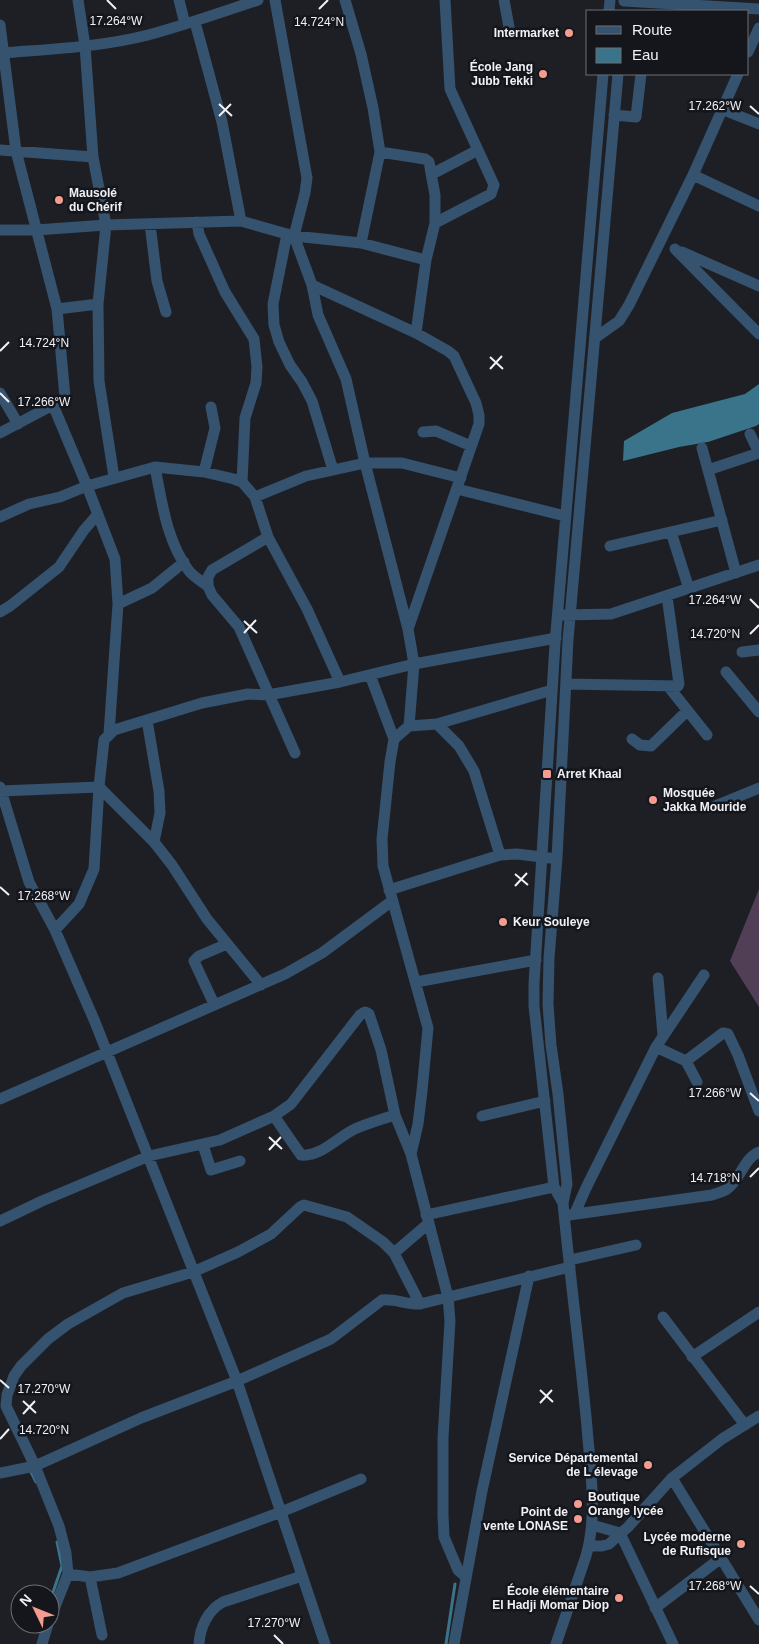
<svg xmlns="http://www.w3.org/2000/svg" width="759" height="1644" viewBox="0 0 759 1644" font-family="Arial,sans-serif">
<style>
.green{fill:#503f55}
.water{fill:#39748a}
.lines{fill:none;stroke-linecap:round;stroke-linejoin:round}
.stream{stroke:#39748a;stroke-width:3}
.minor{stroke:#35526f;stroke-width:11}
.ticks{fill:none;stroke:#f0f1f6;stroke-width:2}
.poi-dot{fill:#f59c90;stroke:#14161c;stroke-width:2}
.labels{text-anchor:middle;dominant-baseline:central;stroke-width:5;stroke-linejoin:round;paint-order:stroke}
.poi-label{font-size:12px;font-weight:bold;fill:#f0f1f6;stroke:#14161c;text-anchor:end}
.ticks-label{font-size:12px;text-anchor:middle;fill:#f0f1f6;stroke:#14161c;stroke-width:5;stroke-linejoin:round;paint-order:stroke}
</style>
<rect width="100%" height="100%" fill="#1d1f25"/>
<path class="green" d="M 759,889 L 759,1007 L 730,961 Z"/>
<path class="water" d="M 759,384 L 759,424 L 756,426 L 708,442 L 679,447 L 623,461 L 624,441 L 672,413 L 745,394 Z"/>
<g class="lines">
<path class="stream" d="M 30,1470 L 36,1482
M 50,1601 L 62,1566 L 57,1542
M 446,1644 L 455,1584"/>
<path class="minor" d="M 78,0 L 85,46 L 93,157 L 106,225 L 98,304 L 99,381 L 114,477
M 179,0 L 185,24
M 275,0 L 307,178 L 305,193 L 294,236 L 312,285 L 318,315 L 346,379 L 365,463 L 408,629 L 414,664 L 409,726
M 345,0 L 361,54 L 373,108 L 380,152 L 361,243
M 504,0 L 509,27
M 624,1 L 759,9
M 609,11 L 610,0
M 195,22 L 222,122 L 241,221
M 0,25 L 16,151 L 57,309 L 65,397 L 53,405 L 0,433
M 748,52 L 759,28
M 3,53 C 51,49 101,47 148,35 C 185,25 222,12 258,0
M 721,109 L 759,124
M 614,115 L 636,117 L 641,74
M 0,150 L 93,157
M 380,152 L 425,159 L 429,162 L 435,195 L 435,223 L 426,260 L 416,333
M 432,174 L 478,150
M 693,175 L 759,206
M 197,222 L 199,234 L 225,292 L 254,339 L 257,367 L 256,383 L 245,418 L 242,482
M 435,223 L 491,194 L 494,185 L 450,89 L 445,0
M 150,224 L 157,281 L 166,312
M 0,230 L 36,230 L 106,225 L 241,221 L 294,236 L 361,243 L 426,260
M 287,234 L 273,304 L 274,325 L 279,342 L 290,365 L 302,382 L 312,401 L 333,470
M 675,249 L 759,334
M 682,252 L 759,286
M 312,285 L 416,333 L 448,351 L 454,356 L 476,403 L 479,415 L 479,424 L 408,629
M 57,309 L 98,304
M 595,338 L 619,321 L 629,305 L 693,175 L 738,74
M 0,393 L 18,424
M 53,405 L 87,486 L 115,559 L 118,604 L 109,734
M 423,432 L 436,431 L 471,446
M 750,434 L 759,453
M 702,448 L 736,573
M 155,467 C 162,503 167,542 189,571 C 194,577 202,582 208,586
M 708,470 L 759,453
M 204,472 L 215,428 L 211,407
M 457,489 L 565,516
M 255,497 L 306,476 L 365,463 L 402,463 L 461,478
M 0,517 L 29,504 L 60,497 L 87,486 L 155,467 L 204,472 L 234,479 L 242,482 L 255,497 L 268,537 L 307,609 L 340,682
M 671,532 L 689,589
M 268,537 L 212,570 L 208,577 L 208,586 L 212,595 L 239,627 L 295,753
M 610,546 L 722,520
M 118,604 L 152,588 L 184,562
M 0,612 L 10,606 L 59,567 L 84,530 L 98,514
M 564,615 L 611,614 L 759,565
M 742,652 L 759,650
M 726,672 L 759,712
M 370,675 L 394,739 L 390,762 L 382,839 L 383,866 L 428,1028 L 422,1091 L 418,1124 L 411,1154 L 448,1297 L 450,1321 L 443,1438 L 443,1515 L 444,1537 L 458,1570 L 465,1576
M 566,684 L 678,686 L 679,684 L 667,596
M 668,686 L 707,735
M 147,720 L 159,791 L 160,813 L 154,842
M 437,724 L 459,746 L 474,771 L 500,855
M 394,739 L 409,726 L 437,724 L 552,690
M 632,739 L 640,745 L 651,746 L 687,711
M 0,787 L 29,882 L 55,930 L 95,1022 L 237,1381 L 325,1644
M 1,791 L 99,787 L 154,842 L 172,865 L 207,919 L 261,985
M 710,808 L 759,788
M 389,890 L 500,855 L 517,854 L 550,858
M 55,930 L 79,904 L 94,869 L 99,787 L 104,740 L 114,730 L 202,703 L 248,694 L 268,695 L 340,682 L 414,664 L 556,638
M 658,978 L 663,1035
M 416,982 L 536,960
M 214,1004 L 194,961 L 199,956 L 227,944
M 656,1047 L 686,1061 L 723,1033 L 728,1034 L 738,1055 L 759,1111
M 686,1061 L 697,1082
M 0,1099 L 285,974 L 322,953 L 392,901
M 274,1116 L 301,1155 C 322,1157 338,1136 357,1128 C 369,1123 382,1119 395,1115 L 411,1154
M 482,1116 L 545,1101
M 203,1145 L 211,1170 L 240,1161
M 563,1203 L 554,1187 L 534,1006 L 534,984 L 555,644 L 603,74
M 575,1213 L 586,1188 L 656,1047 L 704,975
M 426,1215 L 554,1187
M 569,1215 L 712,1195 C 717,1193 723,1192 727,1189 C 741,1179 743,1159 759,1152
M 0,1221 L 42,1201 L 149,1156 L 220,1140 L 274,1116 L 291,1104 L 360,1015 L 365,1012 L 369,1014 L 381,1050 L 395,1115
M 394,1253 L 429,1223
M 570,1260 L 636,1245
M 663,1317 L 745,1425
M 692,1357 L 759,1312
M 0,1473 L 35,1466 L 141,1418 L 237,1381 L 331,1339 L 382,1300 C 394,1298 407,1305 420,1304 L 570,1267
M 672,1478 L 759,1620
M 592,1525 L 620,1533
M 620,1533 L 673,1644
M 589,1546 L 602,1546 L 609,1544 L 628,1527 L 672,1478 L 722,1439 L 759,1416
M 68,1574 L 90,1577 L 118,1573 L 281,1512 L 361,1479
M 90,1577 L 102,1635
M 655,1608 L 721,1558
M 50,1619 L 68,1574 L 66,1553 L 59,1526 L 35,1466 L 6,1406 L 7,1395 L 14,1376 L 21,1366 L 48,1339 L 68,1324 L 123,1293 L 193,1272 L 238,1252 L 271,1234 L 300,1207 L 304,1205 L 347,1217 L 383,1242 L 394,1253 L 420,1304
M 42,1644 L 48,1624
M 199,1644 C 200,1627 208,1610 223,1602 L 302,1576
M 454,1644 L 482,1491 L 529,1276
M 556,1644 L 586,1556 C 598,1514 590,1469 587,1427 C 580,1352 570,1277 563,1203 L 567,1184 L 558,1094 L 551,1045 L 548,1004 L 549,958 L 557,858 L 568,640 L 618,74"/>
</g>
<path class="ticks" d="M 107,0 L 116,9M 319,9 L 328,0M 219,104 L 232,116M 750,106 L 759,114M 219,116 L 231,104M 0,351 L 9,342M 490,357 L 503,369M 490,369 L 502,356M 0,393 L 9,402M 750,599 L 759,608M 244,621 L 257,633M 244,633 L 256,620M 750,634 L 759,625M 515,874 L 528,885M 515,886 L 527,873M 0,887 L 9,895M 750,1093 L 759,1101M 269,1137 L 282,1149M 269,1150 L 281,1137M 750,1177 L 759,1168M 0,1380 L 9,1388M 540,1390 L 553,1402M 23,1401 L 36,1413M 540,1403 L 552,1390M 23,1414 L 35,1401M 0,1439 L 9,1429M 750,1586 L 759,1594M 274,1635 L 283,1644"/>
<g class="poi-dot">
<circle cx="569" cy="33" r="5"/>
<circle cx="543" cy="74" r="5"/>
<circle cx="59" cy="200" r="5"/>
<rect x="542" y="769" width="10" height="10" rx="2.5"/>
<circle cx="653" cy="800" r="5"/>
<circle cx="503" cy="922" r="5"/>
<circle cx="648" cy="1465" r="5"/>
<circle cx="578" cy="1504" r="5"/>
<circle cx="578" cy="1519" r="5"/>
<circle cx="741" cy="1544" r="5"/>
<circle cx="619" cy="1598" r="5"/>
</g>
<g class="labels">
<g class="poi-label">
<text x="559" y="33">Intermarket</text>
<text x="533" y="67">École Jang<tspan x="533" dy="14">Jubb Tekki</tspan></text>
<text x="69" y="193" text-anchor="start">Mausolé<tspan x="69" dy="14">du Chérif</tspan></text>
<text x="557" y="774" text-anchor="start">Arret Khaal</text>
<text x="663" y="793" text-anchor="start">Mosquée<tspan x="663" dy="14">Jakka Mouride</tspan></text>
<text x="513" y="922" text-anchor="start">Keur Souleye</text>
<text x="638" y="1458">Service Départemental<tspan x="638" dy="14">de L élevage</tspan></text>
<text x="588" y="1497" text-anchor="start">Boutique<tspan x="588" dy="14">Orange lycée</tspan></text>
<text x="568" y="1512">Point de<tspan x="568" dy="14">vente LONASE</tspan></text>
<text x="731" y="1537">Lycée moderne<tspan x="731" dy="14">de Rufisque</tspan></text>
<text x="609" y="1591">École élémentaire<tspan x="609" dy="14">El Hadji Momar Diop</tspan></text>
</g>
</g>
<g class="ticks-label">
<text x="116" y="25">17.264°W</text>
<text x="319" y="26">14.724°N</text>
<text x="715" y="110">17.262°W</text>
<text x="44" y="347">14.724°N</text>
<text x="44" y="406">17.266°W</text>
<text x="715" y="604">17.264°W</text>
<text x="715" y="638">14.720°N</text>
<text x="44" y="900">17.268°W</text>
<text x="715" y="1097">17.266°W</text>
<text x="715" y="1182">14.718°N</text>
<text x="44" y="1393">17.270°W</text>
<text x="44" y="1434">14.720°N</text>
<text x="715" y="1590">17.268°W</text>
<text x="274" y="1627">17.270°W</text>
</g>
<rect x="586" y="10" width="162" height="65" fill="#14161c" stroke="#6c6e73"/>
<rect x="596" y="26" width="25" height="8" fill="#35526f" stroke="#6c6e73"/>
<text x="632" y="35" font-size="15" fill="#f0f1f6">Route</text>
<rect x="596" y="48" width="25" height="15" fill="#39748a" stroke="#6c6e73"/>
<text x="632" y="60" font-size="15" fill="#f0f1f6">Eau</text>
<g transform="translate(35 1609) rotate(313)"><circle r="24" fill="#14161c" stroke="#6c6e73"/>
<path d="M0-4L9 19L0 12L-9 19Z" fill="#f59c90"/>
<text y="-8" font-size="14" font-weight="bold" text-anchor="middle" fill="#f0f1f6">N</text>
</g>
</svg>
